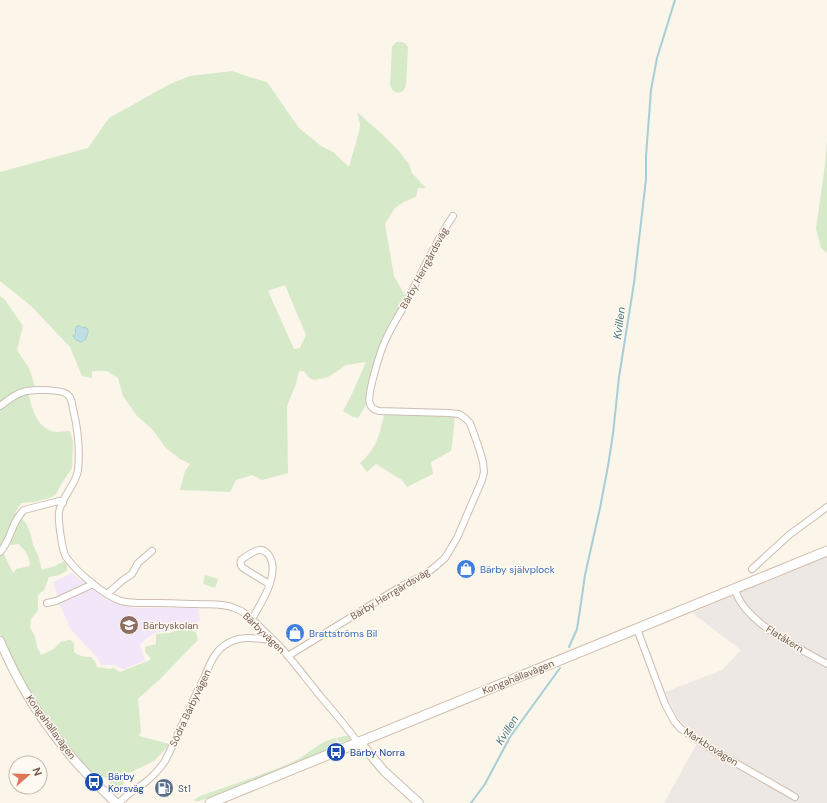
<svg xmlns="http://www.w3.org/2000/svg" width="827" height="803" viewBox="0 0 827 803" font-family="'DM Sans',sans-serif">
<style>
.industrial{fill:#ede8e3}
.education{fill:#f2e7f8}
.green{fill:#d6e9c9;fill-rule:evenodd}
.water{fill:#bfdfe4;stroke:#a6ced6}
.lines{fill:none;stroke-linecap:round;stroke-linejoin:round}
.stream{stroke:#a6ced6;stroke-width:2}
.minor-casing{stroke:#cdbdb0;stroke-width:8}
.tertiary-casing{stroke:#cdbdb0;stroke-width:10}
.secondary-casing{stroke:#d0beae;stroke-width:11}
.minor{stroke:#fff;stroke-width:6}
.tertiary{stroke:#fff;stroke-width:8}
.secondary{stroke:#fff;stroke-width:9}
.labels{text-anchor:middle;dominant-baseline:central;stroke-width:3;stroke-linejoin:round;paint-order:stroke}
.street-label{font-size:10px;fill:#755d4f;stroke:#fef9f1}
.shop-label{font-size:10px;fill:#366cbe;stroke:#fef9f1;text-anchor:start}
.education-label{font-size:10px;fill:#785e54;stroke:#fef9f1;text-anchor:start}
.transit-label{font-size:10px;fill:#164399;stroke:#fef9f1;text-anchor:start}
.service-label{font-size:10px;fill:#4e5e75;stroke:#fef9f1;text-anchor:start}
.water-label{font-size:11px;font-style:italic;fill:#46767f;stroke:#fef9f1}
</style>
<rect width="100%" height="100%" fill="#fbf5ea"/>
<path class="industrial" d="M 827,556 L 827,803 L 664,803 L 700,738 L 686,727 L 676,716 L 665,692 L 722,670 L 741,650 L 692,613 Z"/>
<path class="education" d="M 71,573 L 107,600 L 134,608 L 198,607 L 200,621 L 176,630 L 154,633 L 140,644 L 145,661 L 124,669 L 113,665 L 101,665 L 96,656 L 71,630 L 60,605 L 53,582 Z"/>
<path class="green" d="M 396,42 L 401,42 L 405,43 L 408,47 L 406,86 L 403,91 L 398,93 L 393,91 L 390,85 L 392,47 Z
M 232,71 L 249,77 L 267,82 L 299,128 L 321,146 L 333,152 L 349,167 L 359,132 L 360,124 L 357,112 L 383,135 L 398,150 L 409,164 L 412,173 L 426,188 L 418,188 L 416,197 L 404,202 L 395,208 L 385,224 L 394,276 L 406,297 L 402,302 L 383,337 L 375,357 L 367,392 L 367,403 L 358,418 L 353,417 L 343,411 L 352,394 L 366,362 L 346,365 L 328,377 L 314,380 L 308,377 L 304,371 L 299,371 L 296,384 L 287,406 L 288,473 L 262,480 L 252,475 L 236,480 L 230,492 L 180,490 L 185,471 L 190,464 L 180,459 L 165,447 L 153,430 L 137,416 L 123,396 L 118,378 L 107,371 L 92,371 L 92,378 L 82,376 L 70,347 L 31,306 L 0,281 L 0,172 L 88,148 L 109,118 L 170,84 L 190,76 ZM 285,285 L 306,335 L 300,348 L 294,349 L 268,291 Z
M 827,140 L 827,253 L 821,248 L 816,229 L 825,165 Z
M 0,296 L 5,300 L 23,326 L 17,350 L 29,368 L 35,387 L 26,387 L 19,390 L 0,402 Z
M 28,392 C 32,409 37,430 57,432 C 61,432 66,431 70,431 L 73,442 L 72,468 L 62,483 L 56,494 L 50,498 L 33,502 L 21,503 L 15,513 L 26,523 L 31,535 L 33,545 L 38,555 L 42,570 L 55,566 L 64,561 L 67,565 L 67,571 L 59,575 L 49,577 L 44,590 L 38,595 L 38,610 L 31,619 L 30,628 L 35,636 L 37,647 L 41,655 L 54,649 L 60,642 L 70,640 L 74,643 L 74,652 C 79,656 84,657 91,657 L 95,661 L 97,667 L 110,669 L 113,668 L 120,672 L 148,661 L 151,659 L 149,656 L 145,652 L 145,647 L 156,644 L 156,634 L 170,633 L 188,626 L 196,633 L 198,640 L 160,679 L 138,699 L 141,732 L 139,736 L 170,744 L 154,761 L 127,774 L 124,781 L 122,791 L 118,795 L 116,794 L 112,788 L 111,788 L 107,778 L 93,774 L 81,763 L 63,742 L 34,700 L 6,649 L 0,634 L 0,555 L 4,554 L 12,571 L 14,573 L 16,569 L 30,566 C 30,557 25,549 18,544 L 12,545 L 8,544 L 0,548 L 0,408 L 19,395 Z
M 384,415 L 455,416 L 453,438 L 451,451 L 431,462 L 433,474 L 407,487 L 402,480 L 376,464 L 367,472 L 360,463 C 377,448 379,436 384,415 Z
M 205,575 L 218,579 L 215,588 L 203,584 Z
M 344,736 L 350,736 L 350,740 L 339,743 L 337,738 Z
M 336,738 L 337,742 L 333,743 L 333,745 L 330,747 L 330,748 L 318,755 L 229,791 L 199,801 L 196,801 L 194,800 L 200,796 C 231,785 263,775 293,762 C 308,755 319,741 336,738 Z"/>
<path class="water" d="M 77,326 L 80,326 L 83,328 L 84,327 L 88,329 L 88,333 L 86,339 L 84,340 L 82,342 L 81,342 L 79,341 L 76,340 L 73,336 L 76,333 L 75,330 Z"/>
<g class="lines">
<path class="stream" d="M 569,647 L 577,629 L 581,603 L 585,575 L 600,508 L 608,466 L 613,434 L 619,377 L 634,283 L 646,179 L 646,156 L 651,90 L 657,58 L 675,0
M 471,803 L 485,784 L 510,737 L 560,668"/>
<g class="minor-casing">
<path id="minor" d="M 0,406 C 7,401 15,394 23,392 C 31,389 63,389 68,395 C 72,398 72,404 73,409 C 78,429 80,450 78,470 C 76,485 62,496 59,512 C 58,520 62,551 66,557 C 77,572 103,595 121,601 C 133,604 145,603 158,603 C 171,603 184,604 198,604 C 209,605 223,603 234,608 C 245,611 253,620 261,628 C 268,635 276,642 283,650 C 296,665 308,681 321,697 C 334,712 347,727 358,743
M 0,552 C 11,541 11,522 24,510 L 59,501 L 63,503
M 752,569 L 789,535 L 827,507
M 735,589 C 743,622 799,648 827,664
M 107,594 L 123,580 L 132,574 L 138,563 L 152,551
M 47,603 L 56,601 L 93,584
M 252,619 C 261,603 282,572 268,554 C 260,544 249,555 241,560 C 240,563 241,566 243,568 L 269,584
M 637,629 L 665,704 L 674,721 L 681,729 L 708,747 L 795,797
M 288,656 L 400,587 L 427,573 L 436,566 L 445,558 L 457,538 L 482,480 L 484,472 L 483,462 L 479,448 L 470,423 L 465,418 L 459,414 L 449,413 L 379,411 C 375,410 371,408 370,404 C 366,396 381,349 386,339 C 393,323 404,308 412,291 C 425,266 437,239 453,216
M 119,803 C 127,794 138,788 147,781 C 154,775 160,769 165,761 C 179,734 190,705 204,678 C 209,666 214,652 225,645 C 241,634 256,639 273,640"/>
</g>
<g class="tertiary-casing">
<path id="tertiary" d="M 0,641 C 26,703 67,758 116,803
M 358,743 L 363,746 L 384,771 L 419,803"/>
</g>
<g class="secondary-casing">
<path id="secondary" d="M 210,803 L 827,551"/>
</g>
<use href="#minor" class="minor"/>
<use href="#tertiary" class="tertiary"/>
<use href="#secondary" class="secondary"/>
</g>
<defs>
<g id="shop-disc" transform="scale(1)"><circle r="9.5" fill="#3f7fe0" stroke="#fef9f1"/><path d="M-5-2.5h2.3a2.7 3.5 0 0 1 5.4 0H5L5.5 6h-11ZM-1.5-2.5h3a1.5 2.3 0 0 0-3 0Z" fill="#fff"/></g>
<g id="school-disc" transform="scale(1)"><circle r="9.5" fill="#8d6e63" stroke="#fef9f1"/><path d="M0-5L7-2L0 1L-7-2ZM-4 1L0 2.5L4 1V4Q0 6-4 4Z" fill="#fff"/></g>
<g id="bus-disc" transform="scale(1)"><circle r="9.5" fill="#1a4fb4" stroke="#fef9f1"/><path d="M-5-6H5V4H4V6H2V4H-2V6H-4V4H-5ZM-3.5-4V0h7V-4ZM-3.5 1.2v1.5H-2V1.2ZM2 1.2v1.5H3.5V1.2Z" fill="#fff"/></g>
<g id="fuel-disc" transform="scale(1)"><circle r="9.5" fill="#5c6f8a" stroke="#fef9f1"/><path d="M-5.5-6h7V0h2V4h1.3V-2.5L3-4.5l.8-.8L6-3V5H2.5V1h-1V6h-7ZM-4.2-4.7v3.2H.2V-4.7Z" fill="#fff"/></g>
</defs>
<g fill-rule="evenodd">
<use href="#shop-disc" x="466" y="569"/>
<use href="#school-disc" x="129" y="625"/>
<use href="#shop-disc" x="295" y="633"/>
<use href="#bus-disc" x="336" y="752"/>
<use href="#bus-disc" x="94" y="782"/>
<use href="#fuel-disc" x="164" y="788"/>
</g>
<g class="labels">
<g class="street-label">
<text transform="translate(424 268) rotate(-62)">Bärby Herrgårdsväg</text>
<text transform="translate(390 594) rotate(-31)">Bärby Herrgårdsväg</text>
<text transform="translate(264 633) rotate(44)">Bärbyvägen</text>
<text transform="translate(785 639) rotate(32)">Flatåkern</text>
<text transform="translate(518 677) rotate(-22)">Kongahällavägen</text>
<text transform="translate(190 708) rotate(-65)">Södra Bärbyvägen</text>
<text transform="translate(51 727) rotate(54)">Kongahällavägen</text>
<text transform="translate(711 747) rotate(32)">Markbovägen</text>
</g>
<g class="shop-label">
<text x="480" y="569">Bärby självplock</text>
<text x="309" y="633">Brattströms Bil</text>
</g>
<g class="education-label">
<text x="143" y="625">Bärbyskolan</text>
</g>
<g class="transit-label">
<text x="350" y="752">Bärby Norra</text>
<text x="108" y="776">Bärby<tspan x="108" dy="12">Korsväg</tspan></text>
</g>
<g class="service-label">
<text x="178" y="788">St1</text>
</g>
<g class="water-label">
<text transform="translate(619 323) rotate(-82)">Kvillen</text>
<text transform="translate(507 730) rotate(-58)">Kvillen</text>
</g>
</g>
<g transform="translate(28 775) rotate(70)"><circle r="19" fill="#fef9f1" stroke="#c7bbb0"/>
<path d="M0-3L7 15L0 10L-7 15Z" fill="#dd7758"/>
<text y="-6" font-size="11" font-weight="bold" text-anchor="middle" fill="#755d4f">N</text>
</g>
</svg>
